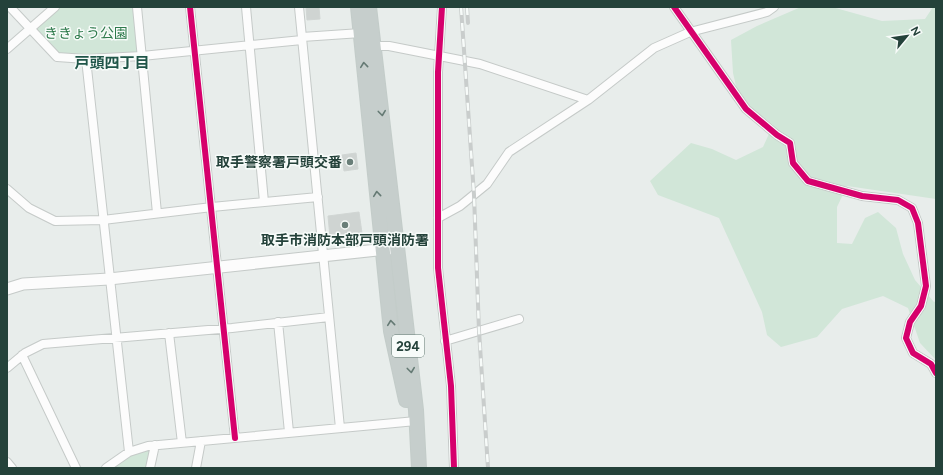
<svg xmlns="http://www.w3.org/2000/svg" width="943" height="475" viewBox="0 0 943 475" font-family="Figtree,'Noto Sans JP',sans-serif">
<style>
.green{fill:#d1e6d8}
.building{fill:#cfd4d2;stroke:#d1d6d4}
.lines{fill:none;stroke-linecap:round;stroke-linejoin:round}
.minor-casing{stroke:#c5cac8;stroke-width:10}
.tertiary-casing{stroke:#c5cac8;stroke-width:13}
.trunk-casing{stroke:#c3ccc9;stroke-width:16}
.minor{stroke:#fcfcfc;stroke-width:8}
.tertiary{stroke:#fcfcfc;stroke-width:11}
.trunk{stroke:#c6cecc;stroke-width:14}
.rail-casing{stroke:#c9cdcc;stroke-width:4}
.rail{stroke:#f7fbf9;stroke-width:2.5;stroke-dasharray:8;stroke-linecap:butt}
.cycleway-casing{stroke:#f7fbf9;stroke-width:8}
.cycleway{stroke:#d6006c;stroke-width:6}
.oneway{stroke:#657a74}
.poi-dot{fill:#697e78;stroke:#f7fbf9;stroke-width:1.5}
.labels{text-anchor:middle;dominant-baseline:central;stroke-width:3;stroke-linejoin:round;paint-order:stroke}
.shield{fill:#f7fbf9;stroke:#637a73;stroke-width:1}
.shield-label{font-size:13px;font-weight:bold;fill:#24423a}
.park-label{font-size:14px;fill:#2d7a4b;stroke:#f7fbf9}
.poi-label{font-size:14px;font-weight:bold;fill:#24423a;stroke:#f7fbf9;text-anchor:end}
.neighbourhood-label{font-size:15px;font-weight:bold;fill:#1f5548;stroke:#f7fbf9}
</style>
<rect width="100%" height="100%" fill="#e8edeb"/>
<path class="green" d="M 55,7 L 137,7 L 142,56 L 57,57 L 30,29 Z
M 801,7 L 832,7 L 882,21 L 925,19 L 933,7 L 936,7 L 936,199 L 847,186 L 837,207 L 837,243 L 852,244 L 865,218 L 878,212 L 896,228 L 903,254 L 915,280 L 934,302 L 936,301 L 936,360 L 920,343 L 908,308 L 883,296 L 842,309 L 817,337 L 781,347 L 767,335 L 762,312 L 719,218 L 658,195 L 650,181 L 691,143 L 712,149 L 736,160 L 763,147 L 773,125 L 739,99 L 733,73 L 731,40 L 757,26 Z
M 155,445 L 150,468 L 106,468 L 117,459 Z"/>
<path class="building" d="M 306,7 L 319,7 L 320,19 L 307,20 Z
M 356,153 L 358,169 L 344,171 L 342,155 Z
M 359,212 L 362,233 L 330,237 L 328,216 Z"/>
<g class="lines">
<g class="minor-casing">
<path id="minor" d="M 10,7 L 57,57 L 86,59 L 142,56 L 302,40
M 137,7 L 157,213
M 190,7 L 235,438
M 246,7 L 264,202
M 299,7 L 340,428
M 442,7 L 438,72 L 438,268 L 451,386 L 454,468
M 674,7 L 746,109 L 777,135 L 790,143 L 793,163 L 808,181 L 862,196 L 898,200 L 912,208 L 918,223 L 926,286 L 921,306 L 910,322 L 906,338 L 913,353 L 931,364 L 936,373
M 302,37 L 361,33
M 374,46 L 389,46 L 480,64 L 588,100
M 7,49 L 55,7
M 86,59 L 129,452
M 7,189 L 29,208 L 55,221 L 103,220 L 212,207 L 318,197
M 438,218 L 460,206 L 487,184 L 509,152 L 588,100 L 654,48 L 690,32 L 767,12 L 774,7
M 278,322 L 289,432
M 169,333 L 182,443
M 445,341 L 519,319
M 22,355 L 76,468
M 7,368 L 25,353 L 43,344 L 232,328 L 329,317
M 7,462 L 12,468
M 106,468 L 129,452 L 148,446 L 416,421
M 150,468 L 155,445
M 196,468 L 201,441"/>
</g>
<g class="tertiary-casing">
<path id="tertiary" d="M 7,289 L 23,284 L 109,279 L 396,248"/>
</g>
<g class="trunk-casing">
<path id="trunk" d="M 358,7 L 391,331 L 406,400
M 369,7 L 416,410 L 419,468"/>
</g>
<use href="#minor" class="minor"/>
<use href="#tertiary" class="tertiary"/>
<use href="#trunk" class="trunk"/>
<g class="rail-casing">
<path id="rail" d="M 461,7 L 474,195 L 479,331 L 488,468
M 467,7 L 468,23"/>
</g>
<use href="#rail" class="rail"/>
<g class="cycleway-casing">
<path id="cycleway" d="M 190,7 L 235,438
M 442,7 L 438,72 L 438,268 L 451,386 L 454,468
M 674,7 L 746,109 L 777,135 L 790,143 L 793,163 L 808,181 L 862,196 L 898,200 L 912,208 L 918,223 L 926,286 L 921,306 L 910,322 L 906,338 L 913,353 L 931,364 L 936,373"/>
</g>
<use href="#cycleway" class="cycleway"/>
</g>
<defs><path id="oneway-chevron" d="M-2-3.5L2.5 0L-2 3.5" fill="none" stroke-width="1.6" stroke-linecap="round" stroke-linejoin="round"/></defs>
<g class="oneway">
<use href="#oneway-chevron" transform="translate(364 65) rotate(-96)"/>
<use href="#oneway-chevron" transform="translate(382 113) rotate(83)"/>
<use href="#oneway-chevron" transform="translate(377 194) rotate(-96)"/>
<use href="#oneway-chevron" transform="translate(391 323) rotate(-96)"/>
<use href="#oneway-chevron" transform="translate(411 370) rotate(83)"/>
</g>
<g class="poi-dot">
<circle cx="350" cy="162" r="4"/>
<circle cx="345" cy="225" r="4"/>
</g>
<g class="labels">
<rect class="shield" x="392" y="335" width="32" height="22" rx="3"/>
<g class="shield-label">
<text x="408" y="346">294</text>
</g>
<g class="park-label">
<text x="86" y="33">ききょう公園</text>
</g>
<g class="poi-label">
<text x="342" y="162">取手警察署戸頭交番</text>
<text x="345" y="240" text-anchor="middle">取手市消防本部戸頭消防署</text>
</g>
<g class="neighbourhood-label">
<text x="112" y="63">戸頭四丁目</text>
</g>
</g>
<rect width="943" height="475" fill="none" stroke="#24423a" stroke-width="16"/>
<g transform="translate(907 36) rotate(61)" stroke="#f7fbf9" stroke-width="3" paint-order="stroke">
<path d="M0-3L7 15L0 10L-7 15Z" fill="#24423a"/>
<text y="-6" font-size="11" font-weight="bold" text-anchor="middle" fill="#24423a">N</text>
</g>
</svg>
